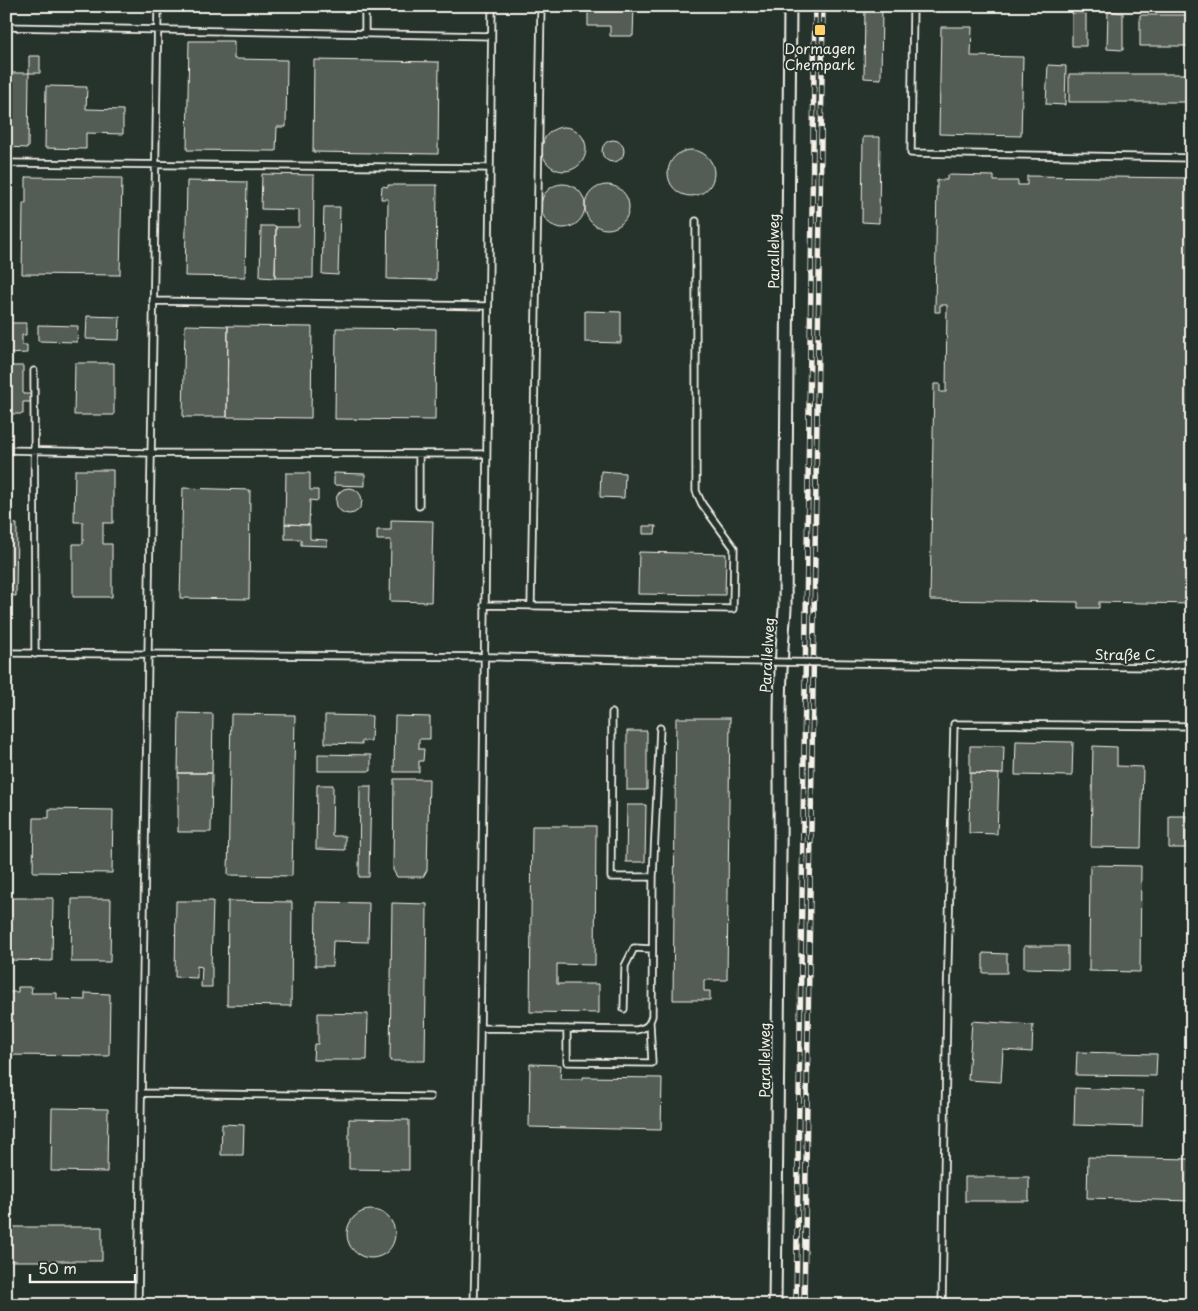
<svg xmlns="http://www.w3.org/2000/svg" width="1198" height="1311" viewBox="0 0 1198 1311" font-family="'Playpen Sans',sans-serif">
<style>
.building{fill:#525c55;stroke:#f4f1e8}
.lines{fill:none;stroke-linecap:round;stroke-linejoin:round}
.lane-casing{stroke:#f4f1e8;stroke-width:9}
.street-casing{stroke:#f4f1e8;stroke-width:15}
.lane{stroke:#26332d;stroke-width:5.5}
.street{stroke:#26332d;stroke-width:11}
.rail-casing{stroke:#f4f1e8;stroke-width:5.5}
.rail{stroke:#26332d;stroke-width:4;stroke-dasharray:11;stroke-linecap:butt}
.lane-bridge-casing{stroke:#f4f1e8;stroke-width:9;stroke-linecap:butt}
.lane-bridge{stroke:#26332d;stroke-width:5.5}
.poi-dot{fill:#ffd166;stroke:#26332d;stroke-width:2}
.labels{text-anchor:middle;dominant-baseline:central;stroke-width:4;stroke-linejoin:round;paint-order:stroke}
.poi-label{font-size:14px;fill:#f4f1e8;stroke:#26332d}
.street-label{font-size:14px;fill:#f4f1e8;stroke:#26332d}
</style>
<rect width="100%" height="100%" fill="#26332d"/>
<filter id="ink" filterUnits="userSpaceOnUse"><feTurbulence type="fractalNoise" baseFrequency=".02" numOctaves="2"/><feDisplacementMap in="SourceGraphic" scale="10" xChannelSelector="R" yChannelSelector="G"/><feConvolveMatrix kernelMatrix="1 2 1 2 8 2 1 2 1" color-interpolation-filters="sRGB"/></filter>
<g filter="url(#ink)">
<path class="building" d="M 380,6 L 440,6 L 440,9 L 380,8 Z
M 588,6 L 634,6 L 633,36 L 610,36 L 610,26 L 588,26 Z
M 865,6 L 882,6 L 881,79 L 864,78 Z
M 1108,11 L 1123,13 L 1123,50 L 1107,49 Z
M 1072,13 L 1086,13 L 1086,46 L 1072,46 Z
M 1140,15 L 1192,15 L 1191,46 L 1140,46 Z
M 941,27 L 972,27 L 971,56 L 1023,57 L 1021,136 L 939,134 Z
M 189,41 L 234,41 L 234,59 L 287,60 L 286,127 L 277,127 L 276,151 L 187,150 Z
M 29,56 L 40,56 L 40,73 L 29,73 Z
M 314,60 L 439,62 L 438,154 L 313,152 Z
M 1048,65 L 1066,66 L 1065,105 L 1046,104 Z
M 8,73 L 29,73 L 28,148 L 6,147 Z
M 1069,74 L 1192,74 L 1192,102 L 1069,102 Z
M 46,86 L 87,87 L 86,109 L 123,110 L 123,134 L 86,133 L 86,149 L 45,148 Z
M542 149a22 22 0 1 1 44 0a22 22 0 1 1-44 0Z
M 863,137 L 880,137 L 879,223 L 862,222 Z
M602 151a11 11 0 1 1 22 0a11 11 0 1 1-22 0Z
M668 173a23 23 0 1 1 46 0a23 23 0 1 1-46 0Z
M 262,174 L 314,175 L 313,278 L 275,278 L 276,227 L 299,227 L 299,210 L 261,209 Z
M 947,175 L 994,176 L 994,181 L 1018,181 L 1018,185 L 1027,185 L 1027,176 L 1192,178 L 1192,604 L 1099,602 L 1099,608 L 1078,608 L 1078,602 L 930,600 L 934,384 L 940,384 L 940,392 L 946,392 L 947,305 L 940,305 L 940,312 L 935,312 L 937,180 L 947,180 Z
M 26,177 L 122,178 L 120,275 L 22,274 L 23,203 L 26,203 Z
M 187,181 L 247,182 L 245,277 L 185,276 Z
M541 206a22 22 0 1 1 44 0a22 22 0 1 1-44 0Z
M 388,185 L 437,185 L 436,280 L 387,279 L 388,199 L 381,199 L 382,186 L 388,187 Z
M585 207a22 22 0 1 1 44 0a22 22 0 1 1-44 0Z
M 324,207 L 340,207 L 338,275 L 322,274 Z
M 261,226 L 276,226 L 275,278 L 260,277 Z
M 585,311 L 621,312 L 621,343 L 585,342 Z
M 87,316 L 120,317 L 119,340 L 86,339 Z
M 6,323 L 26,323 L 26,335 L 22,335 L 22,345 L 27,345 L 27,353 L 6,354 Z
M 38,325 L 78,326 L 77,342 L 38,341 Z
M 185,325 L 228,326 L 227,417 L 183,417 Z
M 228,326 L 312,327 L 311,418 L 227,417 Z
M 336,328 L 436,329 L 435,420 L 335,419 Z
M 75,363 L 114,363 L 114,415 L 74,415 Z
M 6,366 L 23,366 L 23,394 L 34,394 L 33,402 L 23,402 L 23,414 L 6,414 Z
M 6,469 L 8,469 L 7,522 L 6,522 Z
M 75,470 L 113,470 L 113,523 L 103,523 L 103,544 L 112,544 L 112,597 L 73,597 L 73,544 L 83,544 L 83,522 L 74,522 Z
M 601,471 L 625,473 L 624,498 L 600,497 Z
M 286,473 L 310,473 L 310,490 L 318,490 L 318,501 L 310,500 L 309,525 L 285,524 Z
M 334,473 L 365,474 L 365,486 L 334,485 Z
M 183,488 L 250,490 L 249,599 L 180,598 Z
M336 501a13 13 0 1 1 26 0a13 13 0 1 1-26 0Z
M 391,520 L 433,521 L 431,602 L 390,601 L 391,540 L 377,540 L 377,530 L 391,530 Z
M 6,524 L 17,524 L 16,596 L 6,595 Z
M 285,524 L 310,525 L 310,539 L 327,540 L 327,546 L 301,545 L 301,539 L 285,539 Z
M 643,526 L 656,526 L 655,534 L 643,534 Z
M 639,552 L 726,554 L 725,595 L 638,594 Z
M 179,713 L 213,714 L 212,773 L 178,773 Z
M 231,714 L 295,715 L 292,876 L 228,875 Z
M 325,715 L 372,716 L 371,741 L 362,741 L 362,744 L 325,743 Z
M 395,716 L 430,717 L 430,739 L 419,739 L 419,749 L 424,749 L 423,761 L 419,761 L 419,772 L 394,772 Z
M 676,718 L 730,718 L 727,980 L 704,980 L 704,991 L 710,991 L 710,1000 L 673,1000 Z
M 627,731 L 647,731 L 647,790 L 627,790 Z
M 1016,741 L 1073,742 L 1072,776 L 1015,775 Z
M 970,746 L 1004,746 L 1003,774 L 970,773 Z
M 1093,746 L 1117,747 L 1117,766 L 1143,767 L 1141,848 L 1091,847 Z
M 318,754 L 371,755 L 371,771 L 318,771 Z
M 178,773 L 212,773 L 211,832 L 178,832 Z
M 970,773 L 999,774 L 997,834 L 969,833 Z
M 394,779 L 429,779 L 427,870 L 423,877 L 397,877 L 393,870 Z
M 317,785 L 333,785 L 332,836 L 345,836 L 345,850 L 316,849 Z
M 360,786 L 371,786 L 369,877 L 359,877 Z
M 627,805 L 646,805 L 645,862 L 626,862 Z
M 49,809 L 113,810 L 112,873 L 33,872 L 34,818 L 49,818 Z
M 1169,816 L 1187,816 L 1186,848 L 1169,848 Z
M 532,826 L 596,826 L 595,965 L 557,964 L 557,984 L 599,984 L 599,1013 L 530,1012 Z
M 1090,865 L 1141,866 L 1140,972 L 1089,971 Z
M 11,898 L 53,898 L 52,961 L 10,960 Z
M 72,899 L 111,899 L 110,962 L 71,962 Z
M 176,901 L 213,901 L 211,967 L 212,967 L 212,987 L 201,987 L 202,967 L 197,966 L 197,978 L 175,977 Z
M 228,901 L 292,902 L 291,1006 L 227,1005 Z
M 316,902 L 369,903 L 368,942 L 333,941 L 332,966 L 315,966 Z
M 392,903 L 427,904 L 425,1061 L 390,1061 Z
M 1024,946 L 1068,946 L 1068,969 L 1024,968 Z
M 983,953 L 1007,954 L 1007,973 L 983,973 Z
M 18,987 L 32,987 L 31,993 L 57,993 L 57,999 L 85,1000 L 85,993 L 110,994 L 109,1056 L 6,1055 L 6,992 L 18,992 Z
M 318,1013 L 368,1014 L 367,1060 L 313,1060 L 314,1044 L 318,1044 Z
M 972,1021 L 1033,1025 L 1032,1052 L 1003,1050 L 1001,1082 L 968,1080 Z
M 1077,1052 L 1157,1054 L 1156,1076 L 1076,1075 Z
M 530,1064 L 561,1065 L 560,1079 L 583,1079 L 583,1077 L 662,1078 L 661,1130 L 529,1127 Z
M 1075,1088 L 1143,1091 L 1142,1127 L 1074,1125 Z
M 52,1108 L 108,1109 L 107,1172 L 51,1171 Z
M 349,1119 L 409,1120 L 409,1170 L 349,1169 Z
M 222,1124 L 244,1125 L 243,1155 L 221,1155 Z
M 1088,1157 L 1192,1159 L 1192,1201 L 1087,1198 Z
M 965,1177 L 1029,1177 L 1029,1201 L 965,1201 Z
M347 1234a24 24 0 1 1 48 0a24 24 0 1 1-48 0Z
M 8,1227 L 102,1227 L 102,1261 L 8,1261 Z
M 1188,1249 L 1192,1249 L 1192,1305 L 1188,1305 Z"/>
<g class="lines">
<g class="lane-casing">
<path id="lane" d="M 913,6 L 911,153 L 1192,158
M 6,27 L 491,36
M 365,34 L 365,6
M 6,163 L 490,168
M 153,301 L 488,306
M 34,371 L 35,654
M 6,450 L 151,453 L 486,454
M 419,506 L 419,454
M 484,605 L 733,609 L 734,548 L 702,504 L 696,491 L 696,221
M 531,606 L 541,6
M 6,653 L 499,657 L 631,660
M 1057,666 L 1161,667 L 1192,663
M 612,713 L 611,877 L 653,877
M 624,1009 L 625,966 L 634,948 L 652,949
M 480,1028 L 636,1030 C 646,1028 649,1026 652,1016 L 653,877 L 660,728
M 567,1029 L 567,1062 L 652,1063 L 650,1023
M 142,1093 L 430,1097
M 138,1305 L 158,6
M 474,1305 L 480,1039 L 492,6
M 942,1305 L 947,1000 L 954,724 L 1192,726"/>
</g>
<g class="street-casing">
<path id="street" d="M 775,1305 C 778,1156 779,1007 780,858 C 781,775 777,692 785,609 L 790,6"/>
</g>
<use href="#lane" class="lane"/>
<use href="#street" class="street"/>
<g class="rail-casing">
<path id="rail" d="M 796,1305 L 815,6
M 804,1305 L 823,6"/>
</g>
<use href="#rail" class="rail"/>
<g class="lane-bridge-casing">
<path id="lane-bridge" d="M 631,660 L 1057,666"/>
</g>
<use href="#lane-bridge" class="lane-bridge"/>
</g>
</g>
<rect class="poi-dot" x="814" y="24" width="12" height="12" rx="2.5"/>
<g class="labels">
<g class="poi-label">
<text x="820" y="48">Dormagen<tspan x="820" dy="16">Chempark</tspan></text>
</g>
<g class="street-label">
<text transform="translate(773 251) rotate(-90)">Parallelweg</text>
<text x="1125" y="654">Straße C</text>
<text transform="translate(767 655) rotate(-87)">Parallelweg</text>
<text transform="translate(764 1060) rotate(-90)">Parallelweg</text>
</g>
</g>
<rect width="1198" height="1311" fill="none" stroke="#26332d" stroke-width="25"/>
<rect x="12" y="12" width="1173" height="1286" fill="none" stroke="#f4f1e8" stroke-width="2" filter="url(#ink)"/>
<path d="M30 1274v8h105v-8" fill="none" stroke="#f4f1e8" stroke-width="2.5"/>
<text x="38" y="1274" font-size="15" fill="#f4f1e8" stroke="#26332d" stroke-width="4" paint-order="stroke">50 m</text>
</svg>
